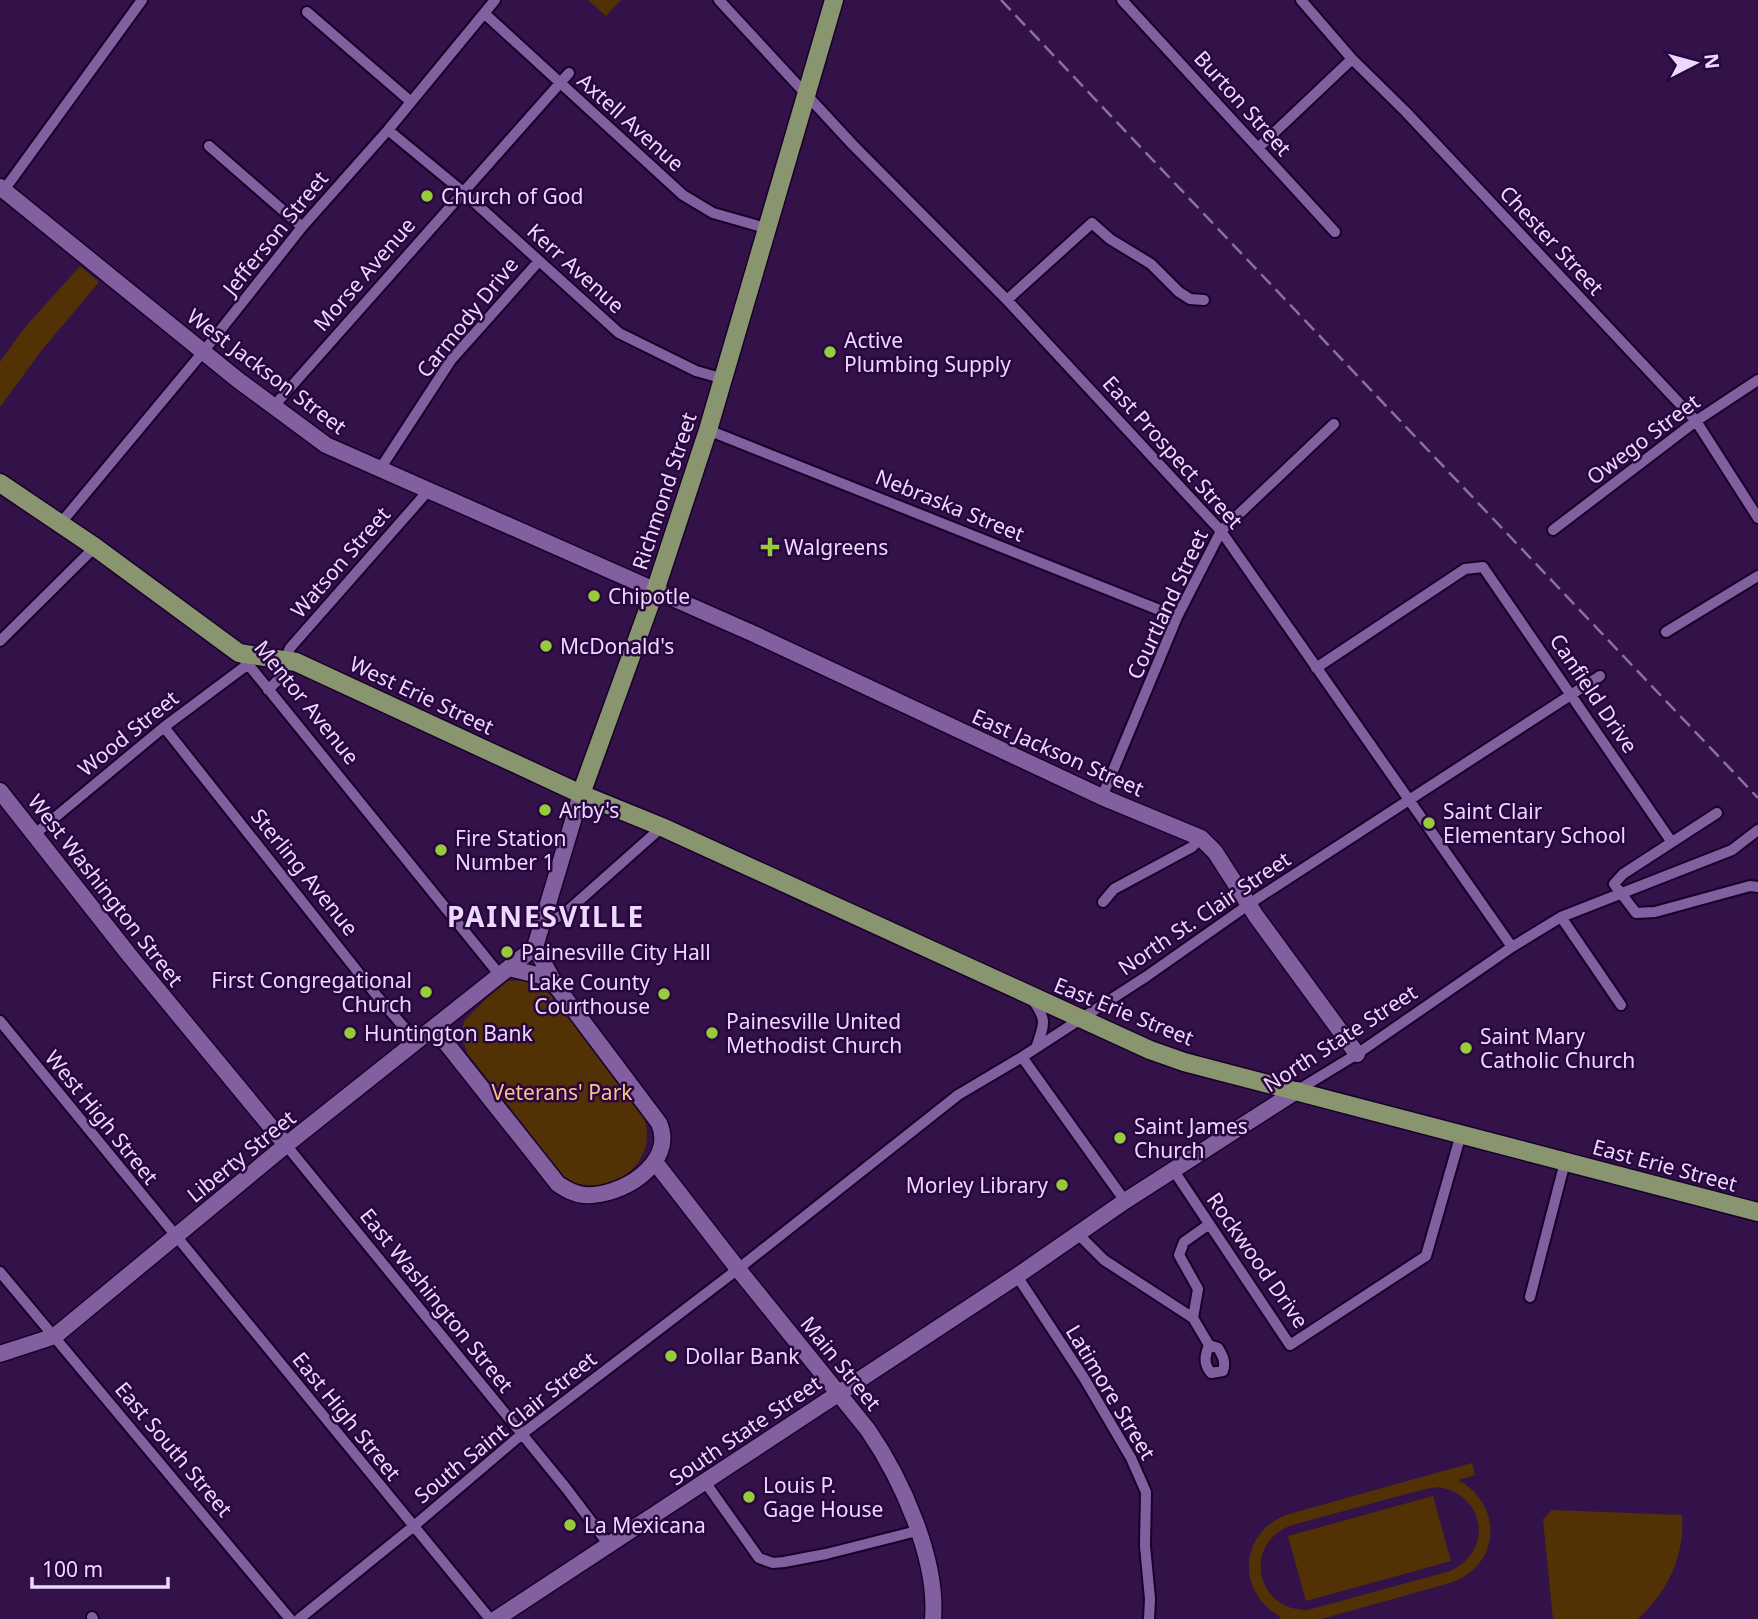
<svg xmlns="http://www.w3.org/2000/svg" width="1758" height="1619" viewBox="0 0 1758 1619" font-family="'Noto Sans',sans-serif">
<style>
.green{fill:#523205;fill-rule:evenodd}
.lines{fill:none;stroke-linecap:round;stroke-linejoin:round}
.street-casing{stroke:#180129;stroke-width:14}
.secondary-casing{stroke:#180129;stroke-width:19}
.primary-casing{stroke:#180129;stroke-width:21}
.street{stroke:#82609f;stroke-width:10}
.secondary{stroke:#82609f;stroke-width:16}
.primary{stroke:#89956e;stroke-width:18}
.rail{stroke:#8b719f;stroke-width:2.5;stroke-dasharray:14 7;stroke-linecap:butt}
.poi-dot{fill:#96cc3a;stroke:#29063f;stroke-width:2.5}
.labels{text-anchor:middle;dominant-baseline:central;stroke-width:5;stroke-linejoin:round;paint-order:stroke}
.street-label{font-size:21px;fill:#ebdafd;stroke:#29063f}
.poi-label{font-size:21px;fill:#ebdafd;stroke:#29063f;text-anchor:start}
.park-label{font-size:21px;fill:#f8c288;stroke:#29063f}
.district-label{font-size:28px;font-weight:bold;letter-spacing:2px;fill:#ebdafd;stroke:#29063f}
</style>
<rect width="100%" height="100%" fill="#33124a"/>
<path class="green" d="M 588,0 L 621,0 L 606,16 Z
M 80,266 L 99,282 L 41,351 L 0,407 L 0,362 L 22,331 Z
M 525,980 L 534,983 L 551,995 L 641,1111 C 658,1144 637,1179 601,1185 C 590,1187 579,1184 568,1182 L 467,1053 L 461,1034 L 464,1021 L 487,998 L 508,981 Z
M 1472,1463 L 1475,1475 L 1458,1480 C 1504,1505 1501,1566 1450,1583 L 1321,1619 L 1277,1619 L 1281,1617 C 1235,1592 1239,1531 1289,1514 ZM 1438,1487 C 1487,1494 1494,1555 1447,1572 L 1308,1610 C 1255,1611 1242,1543 1292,1525 L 1425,1489 Z
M 1433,1496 L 1451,1561 L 1306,1601 L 1288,1536 Z
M 1552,1510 L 1682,1515 C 1685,1556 1668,1591 1638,1619 L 1553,1619 L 1543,1519 Z"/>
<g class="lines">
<g class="street-casing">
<path id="street" d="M 719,0 L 853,145 L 1007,300 L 1221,531 L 1512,947
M 1122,0 L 1335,232
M 1301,0 L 1352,59 L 1405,111 L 1696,421 L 1758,518
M 307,12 L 410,101
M 485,14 L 683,195 L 713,213 L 769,229
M 388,130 L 462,191 L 619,333 L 696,371 L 724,379
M 209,146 L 302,227
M 1258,148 L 1352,59
M 4,190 L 142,0
M 1007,300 L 1092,223 L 1110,239 L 1151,264 L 1179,292 L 1190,299 L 1204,300
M 273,407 L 569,73
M 708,430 L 1177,617
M 380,469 L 451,360 L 539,261
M 60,524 L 203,352 L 302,227 L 388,130 L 495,0
M 1553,530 L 1696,421 L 1758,380
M 1666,632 L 1758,576
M 0,641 L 95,547
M 239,653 L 499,974
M 1316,668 L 1465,569 L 1483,567 L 1671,841
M 268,690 L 282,676 L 285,660 L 290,648 L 428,491
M 164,727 L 377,996 L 416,1041
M 1102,797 L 1177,617 L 1221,531 L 1334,424
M 1717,813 L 1623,874 L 1614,884 L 1636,913 L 1655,912 L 1750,886 L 1758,887
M 35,834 L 164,727 L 247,665
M 1103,902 L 1114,889 L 1192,847 L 1201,838
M 1561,917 L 1621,1005
M 543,920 L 554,919 L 564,914 L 662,827
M 1032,999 C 1048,1021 1044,1024 1036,1048
M 0,1021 L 490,1619
M 1022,1057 L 1125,1201
M 1298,1090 L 1357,1054 L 1512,947 L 1561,917 L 1732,850 L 1758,830
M 286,1145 L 566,1488 L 609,1545
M 1174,1171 L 1290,1345 L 1426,1256 L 1461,1134
M 1078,1234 L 1104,1260 L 1193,1318 L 1209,1345
M 0,1272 L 290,1619
M 1017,1276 L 1084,1378 L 1131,1458 L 1146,1492 L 1145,1546 L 1150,1599 L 1149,1619
M 1530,1297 L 1565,1162
M 1193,1318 L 1198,1289 L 1179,1255 L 1184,1242 L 1208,1225
M 1209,1345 L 1218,1348 C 1223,1356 1226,1362 1223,1371 L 1211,1373 C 1203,1363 1205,1356 1209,1345 Z
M 705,1482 L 759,1558 L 773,1563 L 784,1562 L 826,1554 L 917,1531
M 92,1617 L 93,1619
M 299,1619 L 415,1525 L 522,1434 L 738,1269 L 958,1095 L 1022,1057 L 1147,976 L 1258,898 L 1600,676"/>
</g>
<g class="secondary-casing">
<path id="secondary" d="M 0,187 L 238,380 L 326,445 L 754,634 L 1102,797 L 1201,838 L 1215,852 L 1256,916 L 1357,1054
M 0,791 L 130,956 L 286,1145
M 509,968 L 541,976 L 554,985
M 435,1029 L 558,1184 C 567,1190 574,1194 584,1195 C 619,1198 677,1164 659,1123 L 556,986 L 535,947
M 655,1162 L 738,1269 L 868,1430 C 901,1478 938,1559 933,1619
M 0,1354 L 55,1336 L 286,1145 L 535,947 L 581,794
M 496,1619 L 1017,1276 L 1125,1201 L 1298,1090"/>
</g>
<g class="primary-casing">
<path id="primary" d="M 0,483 L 95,547 L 239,653 L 296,662 L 581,794 L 662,827 L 1150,1050 L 1184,1062 L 1758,1212
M 581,794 L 658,582 L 708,430 L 834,0"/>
</g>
<use href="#street" class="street"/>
<use href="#secondary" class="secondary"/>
<use href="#primary" class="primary"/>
<path class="rail" d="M 1001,0 L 1758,798"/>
</g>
<g class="poi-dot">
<circle cx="427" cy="196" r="7"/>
<circle cx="830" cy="352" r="7"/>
<path d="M766.5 536.5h7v7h7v7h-7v7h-7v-7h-7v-7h7z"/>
<circle cx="594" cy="596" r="7"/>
<circle cx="546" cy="646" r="7"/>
<circle cx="545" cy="810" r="7"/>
<circle cx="1429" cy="823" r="7"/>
<circle cx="441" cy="850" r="7"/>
<circle cx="507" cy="952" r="7"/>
<circle cx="426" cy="992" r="7"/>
<circle cx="664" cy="994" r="7"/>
<circle cx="350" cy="1033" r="7"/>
<circle cx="712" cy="1033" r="7"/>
<circle cx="1466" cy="1048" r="7"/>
<circle cx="1120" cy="1138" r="7"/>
<circle cx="1062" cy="1185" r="7"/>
<circle cx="671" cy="1356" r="7"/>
<circle cx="749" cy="1497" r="7"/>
<circle cx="570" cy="1525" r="7"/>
</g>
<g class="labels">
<g class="street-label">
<text transform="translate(1243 103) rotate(48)">Burton Street</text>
<text transform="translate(631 122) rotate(42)">Axtell Avenue</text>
<text transform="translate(275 233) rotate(-51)">Jefferson Street</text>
<text transform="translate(1552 240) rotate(47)">Chester Street</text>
<text transform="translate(576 268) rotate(42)">Kerr Avenue</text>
<text transform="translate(364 274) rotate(-49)">Morse Avenue</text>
<text transform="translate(467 317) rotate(-51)">Carmody Drive</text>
<text transform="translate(267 371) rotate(37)">West Jackson Street</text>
<text transform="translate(1643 439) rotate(-37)">Owego Street</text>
<text transform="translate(1173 452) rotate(48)">East Prospect Street</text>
<text transform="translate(664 491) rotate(-72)">Richmond Street</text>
<text transform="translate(950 505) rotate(22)">Nebraska Street</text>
<text transform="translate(340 562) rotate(-49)">Watson Street</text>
<text transform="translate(1167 604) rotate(-65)">Courtland Street</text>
<text transform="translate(1594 693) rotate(56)">Canfield Drive</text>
<text transform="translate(422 695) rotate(25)">West Erie Street</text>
<text transform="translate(307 702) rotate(51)">Mentor Avenue</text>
<text transform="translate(128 733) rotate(-39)">Wood Street</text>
<text transform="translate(1058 752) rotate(24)">East Jackson Street</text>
<text transform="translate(305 872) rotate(51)">Sterling Avenue</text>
<text transform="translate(106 890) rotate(52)">West Washington Street</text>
<text transform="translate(1204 913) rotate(-34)">North St. Clair Street</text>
<text transform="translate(1124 1011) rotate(22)">East Erie Street</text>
<text transform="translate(1340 1038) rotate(-33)">North State Street</text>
<text transform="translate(102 1117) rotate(51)">West High Street</text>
<text transform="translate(241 1156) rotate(-39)">Liberty Street</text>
<text transform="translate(1665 1165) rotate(15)">East Erie Street</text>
<text transform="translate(1258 1260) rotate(55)">Rockwood Drive</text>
<text transform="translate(437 1300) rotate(51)">East Washington Street</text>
<text transform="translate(841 1363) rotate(51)">Main Street</text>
<text transform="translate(1111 1392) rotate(59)">Latimore Street</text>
<text transform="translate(347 1416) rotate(51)">East High Street</text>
<text transform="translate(505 1427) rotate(-39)">South Saint Clair Street</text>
<text transform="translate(745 1430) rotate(-34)">South State Street</text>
<text transform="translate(174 1449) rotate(50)">East South Street</text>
</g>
<g class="poi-label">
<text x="441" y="196">Church of God</text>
<text x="844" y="340">Active<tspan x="844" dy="24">Plumbing Supply</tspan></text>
<text x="784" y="547">Walgreens</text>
<text x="608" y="596">Chipotle</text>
<text x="560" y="646">McDonald's</text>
<text x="559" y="810">Arby's</text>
<text x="1443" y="811">Saint Clair<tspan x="1443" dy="24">Elementary School</tspan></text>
<text x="455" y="838">Fire Station<tspan x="455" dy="24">Number 1</tspan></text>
<text x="521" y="952">Painesville City Hall</text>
<text x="412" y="980" text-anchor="end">First Congregational<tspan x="412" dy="24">Church</tspan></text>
<text x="650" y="982" text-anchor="end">Lake County<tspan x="650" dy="24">Courthouse</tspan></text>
<text x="726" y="1021">Painesville United<tspan x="726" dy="24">Methodist Church</tspan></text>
<text x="364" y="1033">Huntington Bank</text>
<text x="1480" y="1036">Saint Mary<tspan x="1480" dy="24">Catholic Church</tspan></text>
<text x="1134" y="1126">Saint James<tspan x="1134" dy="24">Church</tspan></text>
<text x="1048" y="1185" text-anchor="end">Morley Library</text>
<text x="685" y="1356">Dollar Bank</text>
<text x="763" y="1485">Louis P.<tspan x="763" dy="24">Gage House</tspan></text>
<text x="584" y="1525">La Mexicana</text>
</g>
<g class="park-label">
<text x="562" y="1092">Veterans' Park</text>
</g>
<g class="district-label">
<text x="546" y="916">PAINESVILLE</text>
</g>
</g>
<g transform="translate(1695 63) rotate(84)" stroke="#29063f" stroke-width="5" paint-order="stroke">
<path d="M0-5L12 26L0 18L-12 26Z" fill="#ebdafd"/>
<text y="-10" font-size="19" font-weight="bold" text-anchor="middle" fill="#ebdafd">N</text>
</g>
<path d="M32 1577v10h136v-10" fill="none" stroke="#ebdafd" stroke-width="3.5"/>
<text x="42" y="1577" font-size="21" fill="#ebdafd" stroke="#29063f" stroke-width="5" paint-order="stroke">100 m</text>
</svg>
